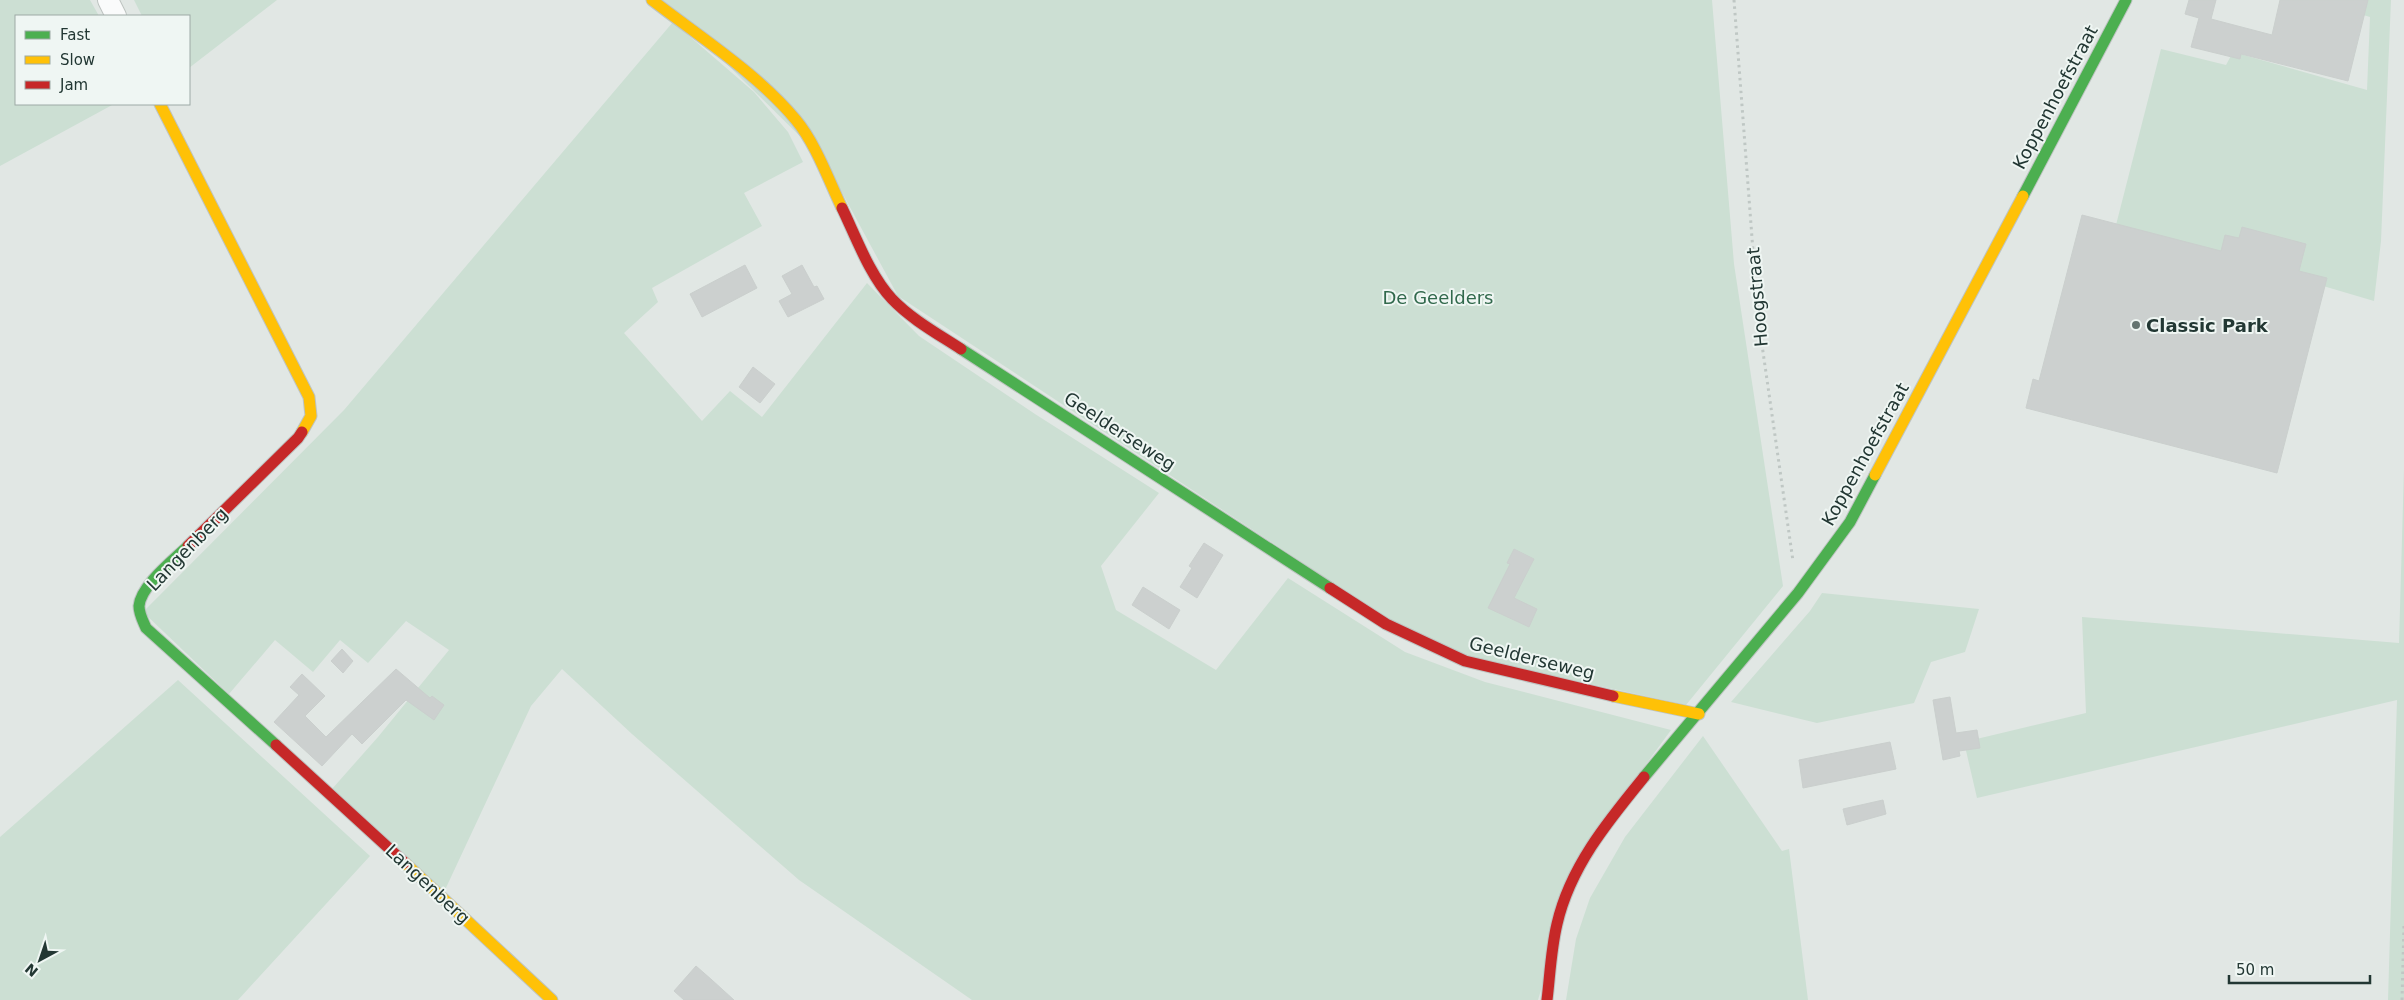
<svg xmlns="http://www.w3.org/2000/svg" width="2404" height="1000" viewBox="0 0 2404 1000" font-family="'DejaVu Sans',sans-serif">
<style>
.green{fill:#ccdfd3}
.building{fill:#ccd0cf;stroke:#cacfcd}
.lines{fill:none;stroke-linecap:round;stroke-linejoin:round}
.street-casing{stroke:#bec4c1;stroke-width:22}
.fast-casing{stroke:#bec4c2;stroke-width:13}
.slow-casing{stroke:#bec4c2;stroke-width:13}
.jam-casing{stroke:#bec4c2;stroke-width:13}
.path{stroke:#bfc7c4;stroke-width:3;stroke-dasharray:2.5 4;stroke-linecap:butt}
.street{stroke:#fafbfb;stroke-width:20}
.fast{stroke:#4caf50;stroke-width:11}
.slow{stroke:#ffc107;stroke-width:11}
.jam{stroke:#c62828;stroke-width:11}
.poi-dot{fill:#657571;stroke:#eff6f3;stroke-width:2}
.labels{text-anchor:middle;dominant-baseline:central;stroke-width:4;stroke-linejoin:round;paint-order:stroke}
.street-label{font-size:18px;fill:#223733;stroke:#eff6f3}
.park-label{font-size:18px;fill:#31694c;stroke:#eff6f3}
.poi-label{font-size:18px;font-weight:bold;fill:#223733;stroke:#eff6f3;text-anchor:start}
</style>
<rect width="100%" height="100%" fill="#e1e7e4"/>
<path class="green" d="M 0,0 L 90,0 L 99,16 L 16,16 L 16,104 L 114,104 L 0,166 Z
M 134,0 L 277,0 L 189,68 L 189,16 L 142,16 Z
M 662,0 L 1712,0 L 1734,264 L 1783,586 L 1686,705 L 1468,657 L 1388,619 L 898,296 L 825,161 Z
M 2314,0 L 2391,0 L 2381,241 L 2374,301 L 2116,225 L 2161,49 L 2226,65 L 2233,52 L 2367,90 L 2370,17 Z
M 673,22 L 754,92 L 788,132 L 803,162 L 744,193 L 762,226 L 652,288 L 658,302 L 624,333 L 702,421 L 730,391 L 762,417 L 867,283 L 919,336 L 1035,414 L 1159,493 L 1101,566 L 1116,610 L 1216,670 L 1288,578 L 1405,652 L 1485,682 L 1671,730 L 1580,855 L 1538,1000 L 972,1000 L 799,880 L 632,734 L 562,669 L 531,706 L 444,892 L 332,789 L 378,737 L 449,650 L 406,621 L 368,663 L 340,640 L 313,672 L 275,640 L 229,694 L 143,612 L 344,410 Z
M 2404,469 L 2404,1000 L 2388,1000 L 2397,700 L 1977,798 L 1964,742 L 2086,713 L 2082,617 L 2399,643 Z
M 1822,593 L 1979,609 L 1965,652 L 1931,662 L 1914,703 L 1817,723 L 1731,702 L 1810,611 Z
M 178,680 L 370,856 L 238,1000 L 0,1000 L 0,837 Z
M 1703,736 L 1782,851 L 1789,849 L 1808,1000 L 1566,1000 L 1576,939 L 1590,898 L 1625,837 Z"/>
<path class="building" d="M 2189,0 L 2216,0 L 2211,19 L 2272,35 L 2280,0 L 2368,0 L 2348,81 L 2241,54 L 2240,59 L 2191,47 L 2199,18 L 2185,14 Z
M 2082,215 L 2221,251 L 2225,235 L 2239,238 L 2242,227 L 2306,244 L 2299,271 L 2327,278 L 2277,473 L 2026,408 L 2033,379 L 2039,381 Z
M 745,265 L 757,288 L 702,317 L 690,294 Z
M 802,265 L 814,287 L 817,286 L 824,299 L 788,317 L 779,301 L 792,294 L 782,276 Z
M 753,367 L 775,384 L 760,403 L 739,387 Z
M 1204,543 L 1223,555 L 1197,598 L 1180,587 L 1192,568 L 1189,566 Z
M 1514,549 L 1534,559 L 1514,598 L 1537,609 L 1529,627 L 1488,608 L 1510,564 L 1507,563 Z
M 1143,587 L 1180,610 L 1169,629 L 1132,605 Z
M 342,649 L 353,661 L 343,673 L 331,661 Z
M 396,669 L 430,698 L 432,696 L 444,705 L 434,720 L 406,700 L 362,744 L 352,734 L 322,766 L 274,722 L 299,695 L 290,687 L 302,674 L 325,696 L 305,716 L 326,737 Z
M 1950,697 L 1956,733 L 1977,730 L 1980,748 L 1959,751 L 1960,756 L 1943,760 L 1933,700 Z
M 1890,742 L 1896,769 L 1803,788 L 1799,760 Z
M 1883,800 L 1886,814 L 1847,825 L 1843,809 Z
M 696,966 L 712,980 L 734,1000 L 684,1000 L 674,991 Z"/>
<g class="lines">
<g class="street-casing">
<path id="street" d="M 108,0 L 116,16"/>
</g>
<g class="fast-casing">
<path id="fast" d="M 2023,196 L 2126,0
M 961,349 L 1330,588
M 188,546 C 174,560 141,585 139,606 C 139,614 143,621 146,628 L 276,745
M 1644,777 L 1798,593 L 1850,522 L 1875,475"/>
</g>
<g class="slow-casing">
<path id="slow" d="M 652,0 C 700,37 758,74 796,120 C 816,144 829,181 842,208
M 160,104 L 309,397 L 311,416 L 302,432
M 1875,475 L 2023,196
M 1613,696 L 1699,714
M 405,863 L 552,1000"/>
</g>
<g class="jam-casing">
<path id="jam" d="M 842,208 C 856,237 870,276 892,299 C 911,319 938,334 961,349
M 188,546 L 298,438 L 302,432
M 1330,588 L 1386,624 L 1465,661 L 1613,696
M 276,745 L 405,863
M 1547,1000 C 1550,975 1551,949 1557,924 C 1570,867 1608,821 1644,777"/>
</g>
<path class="path" d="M 1734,0 L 1758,317 L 1793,561
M 2402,1000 L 2404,924"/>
<use href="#street" class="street"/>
<use href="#fast" class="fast"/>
<use href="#slow" class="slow"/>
<use href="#jam" class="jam"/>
</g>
<circle class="poi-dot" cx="2136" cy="325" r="5"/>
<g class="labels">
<g class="street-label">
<text transform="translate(2055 97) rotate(-62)">Koppenhoefstraat</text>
<text transform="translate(1757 297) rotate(-95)">Hoogstraat</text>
<text transform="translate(1120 431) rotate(33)">Geelderseweg</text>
<text transform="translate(1865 454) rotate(-61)">Koppenhoefstraat</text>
<text transform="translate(187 549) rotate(-46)">Langenberg</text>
<text transform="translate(1532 658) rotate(14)">Geelderseweg</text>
<text transform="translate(428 884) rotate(43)">Langenberg</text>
</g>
<g class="park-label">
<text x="1438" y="297">De Geelders</text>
</g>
<g class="poi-label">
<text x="2146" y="325">Classic Park</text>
</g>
</g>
<rect x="15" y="15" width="175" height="90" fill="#eff6f3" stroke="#9daaa6"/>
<rect x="25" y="31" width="25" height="8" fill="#4caf50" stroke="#9daaa6"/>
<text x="60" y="40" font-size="15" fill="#223733">Fast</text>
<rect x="25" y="56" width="25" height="8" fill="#ffc107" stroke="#9daaa6"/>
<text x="60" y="65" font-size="15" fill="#223733">Slow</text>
<rect x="25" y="81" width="25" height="8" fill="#c62828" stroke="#9daaa6"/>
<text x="60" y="90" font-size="15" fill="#223733">Jam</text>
<g transform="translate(40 960) rotate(220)" stroke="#eff6f3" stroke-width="4" paint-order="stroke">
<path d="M0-4L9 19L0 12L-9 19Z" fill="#223733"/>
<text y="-8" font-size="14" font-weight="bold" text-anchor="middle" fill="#223733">N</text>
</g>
<path d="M2229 975v8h141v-8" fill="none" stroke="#223733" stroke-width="2.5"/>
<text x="2236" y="975" font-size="15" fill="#223733" stroke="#eff6f3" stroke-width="4" paint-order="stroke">50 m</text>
</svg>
